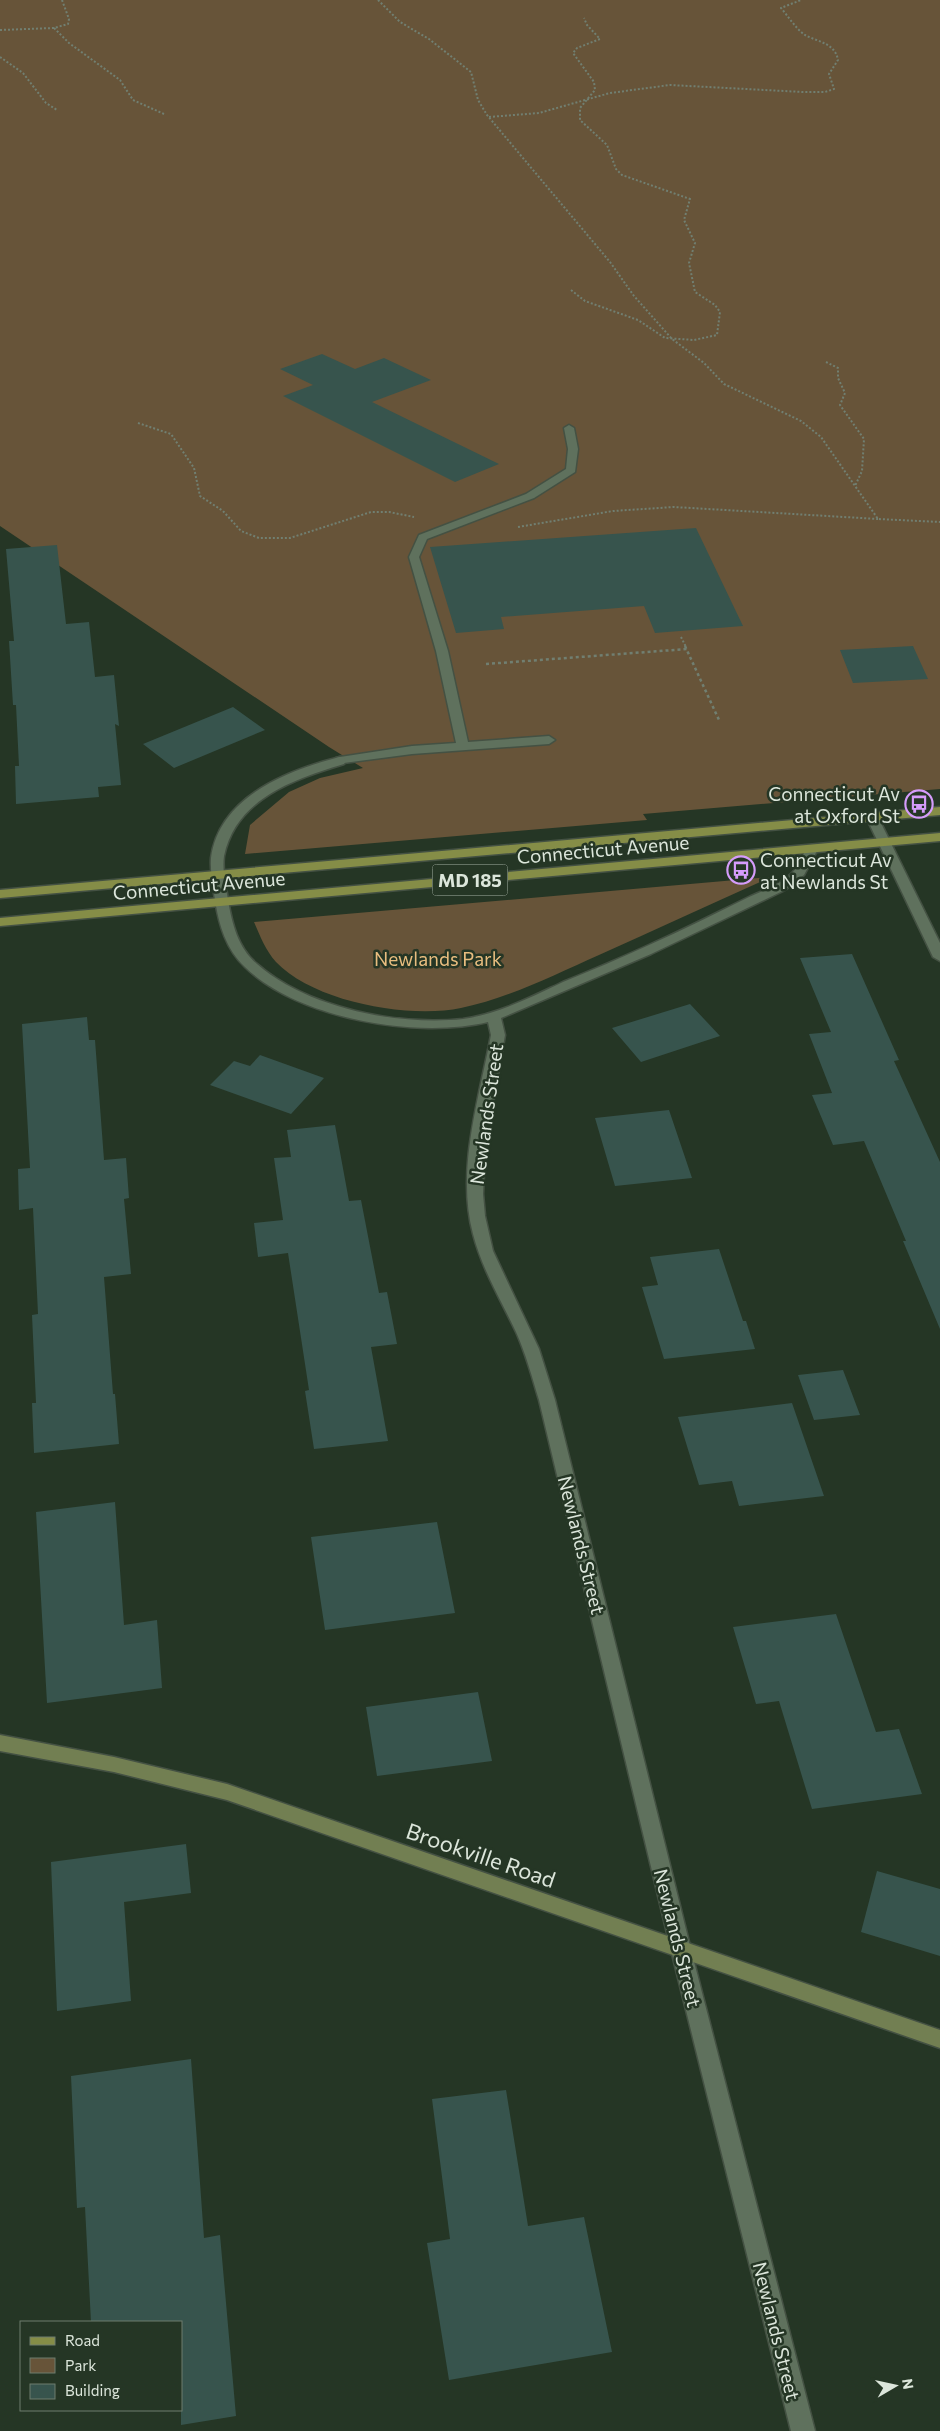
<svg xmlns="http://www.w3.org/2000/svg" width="940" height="2431" viewBox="0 0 940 2431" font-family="Commissioner,sans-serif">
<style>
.green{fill:#675439}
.building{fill:#37544d}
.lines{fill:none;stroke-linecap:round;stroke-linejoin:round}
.lane-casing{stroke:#445143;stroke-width:3}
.street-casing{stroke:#445143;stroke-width:3}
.secondary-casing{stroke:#445143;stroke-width:3}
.primary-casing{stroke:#445143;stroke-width:3}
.path-far1{stroke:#717f71;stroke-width:2;stroke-dasharray:2 2;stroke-linecap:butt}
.path{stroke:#717f71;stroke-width:2.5;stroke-dasharray:3 3;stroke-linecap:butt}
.lane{fill:#5f715d;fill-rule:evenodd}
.street{fill:#5f715d;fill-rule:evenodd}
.secondary{fill:#727f52;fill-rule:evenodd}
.primary{fill:#858d47;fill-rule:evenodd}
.labels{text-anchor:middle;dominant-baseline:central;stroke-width:5;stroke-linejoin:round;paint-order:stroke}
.shield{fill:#253625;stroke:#a5b1a4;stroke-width:1}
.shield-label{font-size:18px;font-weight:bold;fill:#dce6db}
.poi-label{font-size:19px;fill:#dce6db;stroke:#253625;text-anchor:end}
.street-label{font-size:19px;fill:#dce6db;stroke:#253625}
.park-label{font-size:19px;fill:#e8bd7f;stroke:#253625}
.near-street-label{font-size:22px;fill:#dce6db;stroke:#253625}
</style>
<rect width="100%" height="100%" fill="#253625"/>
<path class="green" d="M 0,0 L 940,0 L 940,789 L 643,814 L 647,820 L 245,854 L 250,825 L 289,792 L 320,778 L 363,768 L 329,747 L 0,526 Z
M 771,877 C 713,903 656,929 599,955 C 554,975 509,998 461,1008 C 409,1019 314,1002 276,962 C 266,951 260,936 254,922 Z"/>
<path class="building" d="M 322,354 L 355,369 L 384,358 L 431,380 L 372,402 L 499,464 L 455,482 L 283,396 L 313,385 L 280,369 Z
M 696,528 L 743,626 L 655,633 L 644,606 L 501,617 L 504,629 L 456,633 L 430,547 Z
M 57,545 L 66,624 L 89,622 L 95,677 L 114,675 L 119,726 L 115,724 L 121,785 L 98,787 L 99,797 L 16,804 L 15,766 L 19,766 L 16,705 L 13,705 L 9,641 L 14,641 L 6,549 Z
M 913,646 L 928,679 L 853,683 L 840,650 Z
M 233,707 L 265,730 L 174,768 L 143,744 Z
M 852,954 L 899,1060 L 894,1061 L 940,1162 L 940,1329 L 903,1241 L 906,1241 L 864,1141 L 833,1145 L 812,1095 L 832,1093 L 809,1034 L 831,1032 L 800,958 Z
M 690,1004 L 720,1036 L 641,1062 L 612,1028 Z
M 87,1017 L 89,1040 L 95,1040 L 104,1160 L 126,1158 L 129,1198 L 124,1199 L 131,1274 L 104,1277 L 113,1394 L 115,1394 L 119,1444 L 34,1453 L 32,1403 L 36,1403 L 32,1315 L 38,1314 L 33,1208 L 19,1210 L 18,1169 L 30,1168 L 22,1024 Z
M 260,1055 L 324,1078 L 291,1114 L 210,1085 L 234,1061 L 250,1066 Z
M 669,1110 L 692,1178 L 615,1186 L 595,1118 Z
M 335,1125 L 349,1201 L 361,1200 L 379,1293 L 387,1292 L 397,1344 L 371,1347 L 388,1441 L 314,1449 L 305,1391 L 309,1390 L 288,1253 L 258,1257 L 254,1223 L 283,1220 L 274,1158 L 291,1157 L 287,1130 Z
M 719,1249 L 743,1321 L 746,1321 L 755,1349 L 664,1359 L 642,1287 L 658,1285 L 650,1257 Z
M 843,1370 L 860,1415 L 814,1420 L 798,1375 Z
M 792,1403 L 824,1496 L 739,1506 L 732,1481 L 699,1485 L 678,1417 Z
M 115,1502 L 124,1625 L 157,1620 L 162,1688 L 47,1703 L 36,1512 Z
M 437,1522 L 455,1613 L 325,1630 L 311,1537 Z
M 836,1614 L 876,1732 L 899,1729 L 922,1794 L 812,1809 L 779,1701 L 756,1704 L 733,1627 Z
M 478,1692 L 492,1761 L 377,1776 L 366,1707 Z
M 186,1844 L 191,1893 L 124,1902 L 131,2001 L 57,2011 L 51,1862 Z
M 877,1871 L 940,1889 L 940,1956 L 861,1932 Z
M 191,2059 L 204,2238 L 220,2235 L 236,2416 L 181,2425 L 181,2322 L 91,2322 L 85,2207 L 77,2208 L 71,2076 Z
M 506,2090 L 528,2226 L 584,2217 L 612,2352 L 449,2380 L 427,2243 L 450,2239 L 432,2099 Z"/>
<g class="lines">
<g class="lane-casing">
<path id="lane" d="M 569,425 L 574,428 L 578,449 L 575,472 L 534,498 L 427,539 L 419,557 L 448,651 L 468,742 L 549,736 L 555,740 L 549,744 L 412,754 L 336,764 L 334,761 L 336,758 L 340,757 L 412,746 L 456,743 L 436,651 L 409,557 L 419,535 L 526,494 L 566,469 L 568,449 L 564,428 Z"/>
</g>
<g class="street-casing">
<path id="street" d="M 340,757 L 344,758 L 346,761 L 344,764 C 295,779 236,798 224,856 C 222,870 226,886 228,900 C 232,924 238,948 257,964 C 307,1008 398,1026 463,1019 C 499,1014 531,997 563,982 C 592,970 621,958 649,945 C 683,930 716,913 749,897 C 764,890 780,885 792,873 C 799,866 802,855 808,846 L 812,845 L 818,849 L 804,875 L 785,890 L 651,954 L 501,1018 L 505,1035 L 485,1149 L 483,1194 L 485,1216 L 493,1251 L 539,1349 L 555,1400 L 691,1950 L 815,2431 L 791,2431 L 671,1950 L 539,1400 C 532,1377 526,1354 516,1332 C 501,1300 482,1269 473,1234 C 456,1170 479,1099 491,1035 L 488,1022 C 418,1039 298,1019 245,967 C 226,949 219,925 215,900 C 213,886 210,872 211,858 C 219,797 288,770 340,757 Z
M 872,813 L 878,817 L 940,943 L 940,961 L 933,957 L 866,817 Z"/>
</g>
<g class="secondary-casing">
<path id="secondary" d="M 0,1735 L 114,1757 L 227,1784 L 940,2030 L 940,2048 L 227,1800 L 114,1772 L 0,1751 Z"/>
</g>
<g class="primary-casing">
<path id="primary" d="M 940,807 L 940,815 L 0,898 L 0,890 Z
M 940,833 L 940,841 L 0,926 L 0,918 Z"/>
</g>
<path class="path-far1" d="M 62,0 L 69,19 L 68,24 L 54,28 L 69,43 L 120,80 L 133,100 L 164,114
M 378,0 L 400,22 L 429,39 L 471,72 L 478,100 L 487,115 L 610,262 L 634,296 L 672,339 L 704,363 L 724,384 L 801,421 L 821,437 L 878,519 L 940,522
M 0,30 L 54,28
M 0,57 L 23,73 L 46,103 L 57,110
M 489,117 L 539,113 L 610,93 L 670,85 L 803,92 L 825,92 L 834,89 L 829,74 L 838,60 C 835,43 818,42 805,35 C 796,29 788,16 781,8 L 801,0
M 571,290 L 585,301 L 638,320 L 665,338 L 694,340 L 717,335 L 720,312 L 715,305 L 695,292 L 689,263 L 695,243 L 684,220 L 690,199 L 622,175 L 616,169 L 607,145 L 580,120 L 580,108 L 595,90 L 594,82 L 573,53 L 577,48 L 600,39 L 587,25 L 584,18
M 826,362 L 838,368 L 838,378 L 845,393 L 840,405 L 864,439 L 862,471 L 855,486
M 138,423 L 171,434 L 194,468 L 200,496 L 223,511 L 241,531 L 259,538 L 290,538 L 371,512 L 389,512 L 414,517
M 518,527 L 613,511 L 674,507 L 878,519
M 681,637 L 686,647"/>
<path class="path" d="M 685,646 L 719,720
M 486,664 L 687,649"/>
<use href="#lane" class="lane"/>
<use href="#street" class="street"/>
<use href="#secondary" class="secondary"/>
<use href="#primary" class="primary"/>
</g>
<defs>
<g id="bus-ring" transform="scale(1.4375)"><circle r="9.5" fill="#253625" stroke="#d59cfb" stroke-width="1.5"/><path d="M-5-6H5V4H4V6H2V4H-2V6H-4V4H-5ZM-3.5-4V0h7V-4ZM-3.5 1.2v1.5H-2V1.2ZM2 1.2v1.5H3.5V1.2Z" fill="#d59cfb"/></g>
</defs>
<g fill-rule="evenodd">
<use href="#bus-ring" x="919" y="804"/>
<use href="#bus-ring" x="741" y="870"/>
</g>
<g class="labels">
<rect class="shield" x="432.5" y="864.5" width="75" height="31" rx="4"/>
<g class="shield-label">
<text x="470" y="880">MD 185</text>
</g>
<g class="poi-label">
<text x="900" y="793">Connecticut Av<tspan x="900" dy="22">at Oxford St</tspan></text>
<text x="760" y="859" text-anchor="start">Connecticut Av<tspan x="760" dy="22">at Newlands St</tspan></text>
</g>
<g class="street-label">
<text transform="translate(603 849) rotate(-5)">Connecticut Avenue</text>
<text transform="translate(199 885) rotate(-5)">Connecticut Avenue</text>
<text transform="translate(486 1114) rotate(-82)">Newlands Street</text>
<text transform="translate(582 1545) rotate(76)">Newlands Street</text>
<text transform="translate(678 1938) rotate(76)">Newlands Street</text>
<text transform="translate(777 2331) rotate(76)">Newlands Street</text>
</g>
<g class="park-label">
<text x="438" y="958">Newlands Park</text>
</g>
<g class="near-street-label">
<text transform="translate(481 1855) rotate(19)">Brookville Road</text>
</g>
</g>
<rect x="20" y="2321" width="162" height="90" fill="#253625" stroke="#6e7c6e"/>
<rect x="30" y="2337" width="25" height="8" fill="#858d47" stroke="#6e7c6e"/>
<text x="65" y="2346" font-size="15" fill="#dce6db">Road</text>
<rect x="30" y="2358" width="25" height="15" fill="#675439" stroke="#6e7c6e"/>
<text x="65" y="2371" font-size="15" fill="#dce6db">Park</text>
<rect x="30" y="2384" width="25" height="15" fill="#37544d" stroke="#6e7c6e"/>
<text x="65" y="2396" font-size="15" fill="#dce6db">Building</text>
<g transform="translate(895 2386) rotate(81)" stroke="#253625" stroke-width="4" paint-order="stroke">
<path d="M0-4L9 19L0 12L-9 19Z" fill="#dce6db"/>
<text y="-8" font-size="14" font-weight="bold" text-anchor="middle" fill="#dce6db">N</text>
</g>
</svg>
